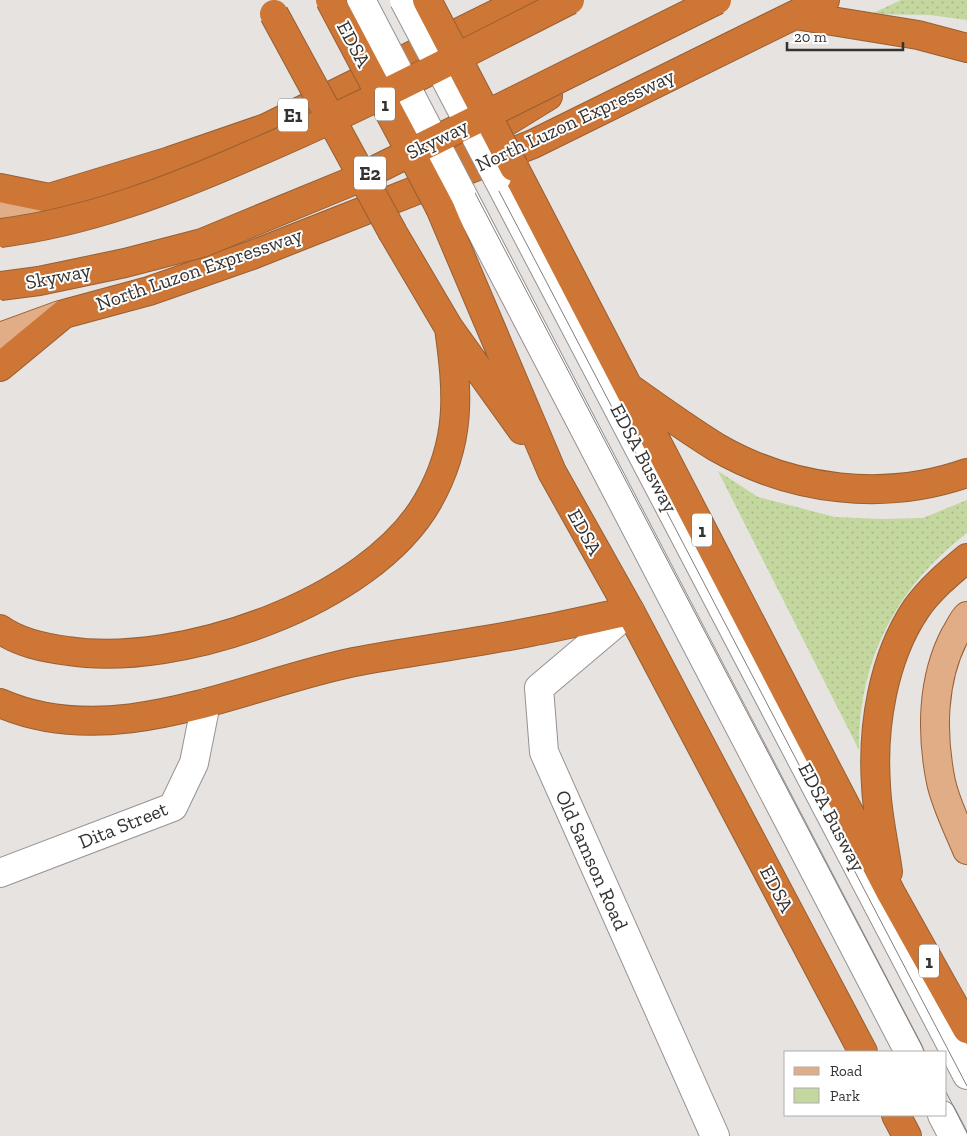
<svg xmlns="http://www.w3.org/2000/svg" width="967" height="1136" viewBox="0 0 967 1136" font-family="'Zilla Slab',serif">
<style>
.green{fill:url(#green-dots)}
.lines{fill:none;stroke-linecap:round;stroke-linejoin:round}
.minor-casing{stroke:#979291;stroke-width:30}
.major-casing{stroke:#975f34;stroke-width:30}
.highway-casing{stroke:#975f34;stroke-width:30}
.minor{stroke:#fff;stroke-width:28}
.major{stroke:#e1ad86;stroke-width:28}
.highway{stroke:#cd7635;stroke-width:28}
.tram{stroke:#807e7c;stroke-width:1}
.minor-bridge-casing{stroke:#979291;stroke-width:30;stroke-linecap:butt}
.highway-bridge-casing{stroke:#975f34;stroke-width:30;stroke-linecap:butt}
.minor-bridge{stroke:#fff;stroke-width:28}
.highway-bridge{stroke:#cd7635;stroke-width:28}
.labels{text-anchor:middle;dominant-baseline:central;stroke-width:4;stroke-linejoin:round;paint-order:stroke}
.shield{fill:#fff;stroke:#717070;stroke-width:1}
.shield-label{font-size:19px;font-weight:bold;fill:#343332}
.street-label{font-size:20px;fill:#343332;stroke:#fff}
</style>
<defs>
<pattern id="green-dots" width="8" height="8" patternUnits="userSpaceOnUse" patternTransform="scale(1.25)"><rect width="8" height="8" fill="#c3d79f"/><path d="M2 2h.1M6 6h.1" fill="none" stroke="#a8b989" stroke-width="1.8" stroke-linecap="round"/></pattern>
</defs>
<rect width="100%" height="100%" fill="#e7e3e1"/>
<path class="green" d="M 901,0 L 967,0 L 967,20 L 930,15 L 871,14 Z
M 718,471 L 758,497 L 835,517 L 882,519 L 923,518 L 967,500 L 967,533 C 896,587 858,661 859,750 Z"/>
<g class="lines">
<g class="minor-casing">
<path id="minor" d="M 497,177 L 967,1075
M 461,192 L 909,1052
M 630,611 L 539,688 L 544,752 L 715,1136
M 0,873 L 173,807 L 194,763 L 206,703
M 942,1115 L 953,1136"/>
</g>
<g class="major-casing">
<path id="major" d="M 0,207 L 49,198
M 0,337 L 60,315
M 967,616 C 962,621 959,629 955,635 C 932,679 931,733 941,782 C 946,805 958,828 967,850"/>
</g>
<g class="highway-casing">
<path id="highway" d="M 795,15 L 918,35 L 967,48
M 514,167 L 891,893 L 967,1029
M 425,172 L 548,96
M 0,188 L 49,198 L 170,161 L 266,128 L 524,0
M 440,208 L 552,472 L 630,611 L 863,1052
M 393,233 L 449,328 L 522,430
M 0,367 L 64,314 L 149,291 L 252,255 L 533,144 L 825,0
M 631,389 C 659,409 687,429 716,447 C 792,491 885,502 967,473
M 0,629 C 19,643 45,648 68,651 C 179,668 370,603 428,501 C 462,441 458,393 449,328
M 0,703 C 114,753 242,685 354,662 C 412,651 471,644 530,632 C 563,626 596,618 630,611
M 888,872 C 884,843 877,814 876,785 C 872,727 883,658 916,609 C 929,590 949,573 967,558
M 896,1115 L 907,1136"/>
</g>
<use href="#minor" class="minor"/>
<use href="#major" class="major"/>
<use href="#highway" class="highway"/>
<path class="tram" d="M 374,0 L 925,1052
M 399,0 L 967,1086
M 946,1092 L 967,1133"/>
<g class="minor-bridge-casing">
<path id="minor-bridge" d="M 361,0 L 461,192
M 404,0 L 497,177"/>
</g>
<g class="highway-bridge-casing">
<path id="highway-bridge" d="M 330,0 L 440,208
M 427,0 L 514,167
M 274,14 L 393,233
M 0,233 C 88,222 171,190 253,154 C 361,108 465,53 570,0
M 0,286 L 39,281 L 125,263 L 202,243 L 355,180 L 717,0"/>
</g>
<use href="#minor-bridge" class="minor-bridge"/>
<use href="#highway-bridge" class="highway-bridge"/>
</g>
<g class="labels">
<g class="shield">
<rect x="375" y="87.5" width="20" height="33" rx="4"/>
<rect x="278" y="98.5" width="30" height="33" rx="4"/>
<rect x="354" y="156.5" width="32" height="33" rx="4"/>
<rect x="692" y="513.5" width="20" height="33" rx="4"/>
<rect x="919" y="944.5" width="20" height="33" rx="4"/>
</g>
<g class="shield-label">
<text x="385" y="104">1</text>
<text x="293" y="115">E1</text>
<text x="370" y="173">E2</text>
<text x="702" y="530">1</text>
<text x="929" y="961">1</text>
</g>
<g class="street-label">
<text transform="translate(354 44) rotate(62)">EDSA</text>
<text transform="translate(575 120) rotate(-25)">North Luzon Expressway</text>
<text transform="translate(437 139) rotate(-26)">Skyway</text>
<text transform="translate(199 269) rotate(-19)">North Luzon Expressway</text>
<text transform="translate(58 276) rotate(-11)">Skyway</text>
<text transform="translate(644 458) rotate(62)">EDSA Busway</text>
<text transform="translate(585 532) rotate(61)">EDSA</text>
<text transform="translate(832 817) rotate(62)">EDSA Busway</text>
<text transform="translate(123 825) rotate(-22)">Dita Street</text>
<text transform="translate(592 860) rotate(66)">Old Samson Road</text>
<text transform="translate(777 889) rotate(62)">EDSA</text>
</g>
</g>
<rect x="784" y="1051" width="162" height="65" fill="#ffffff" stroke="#aeadad"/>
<rect x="794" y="1067" width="25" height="8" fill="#e1ad86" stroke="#aeadad"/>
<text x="830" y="1076" font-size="15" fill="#343332">Road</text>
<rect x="794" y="1088" width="25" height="15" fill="#c3d79f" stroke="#aeadad"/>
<text x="830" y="1101" font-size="15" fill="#343332">Park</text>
<path d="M787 42v8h116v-8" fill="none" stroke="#343332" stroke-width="2.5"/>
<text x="794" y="42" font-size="15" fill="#343332" stroke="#ffffff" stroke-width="4" paint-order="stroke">20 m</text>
</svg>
